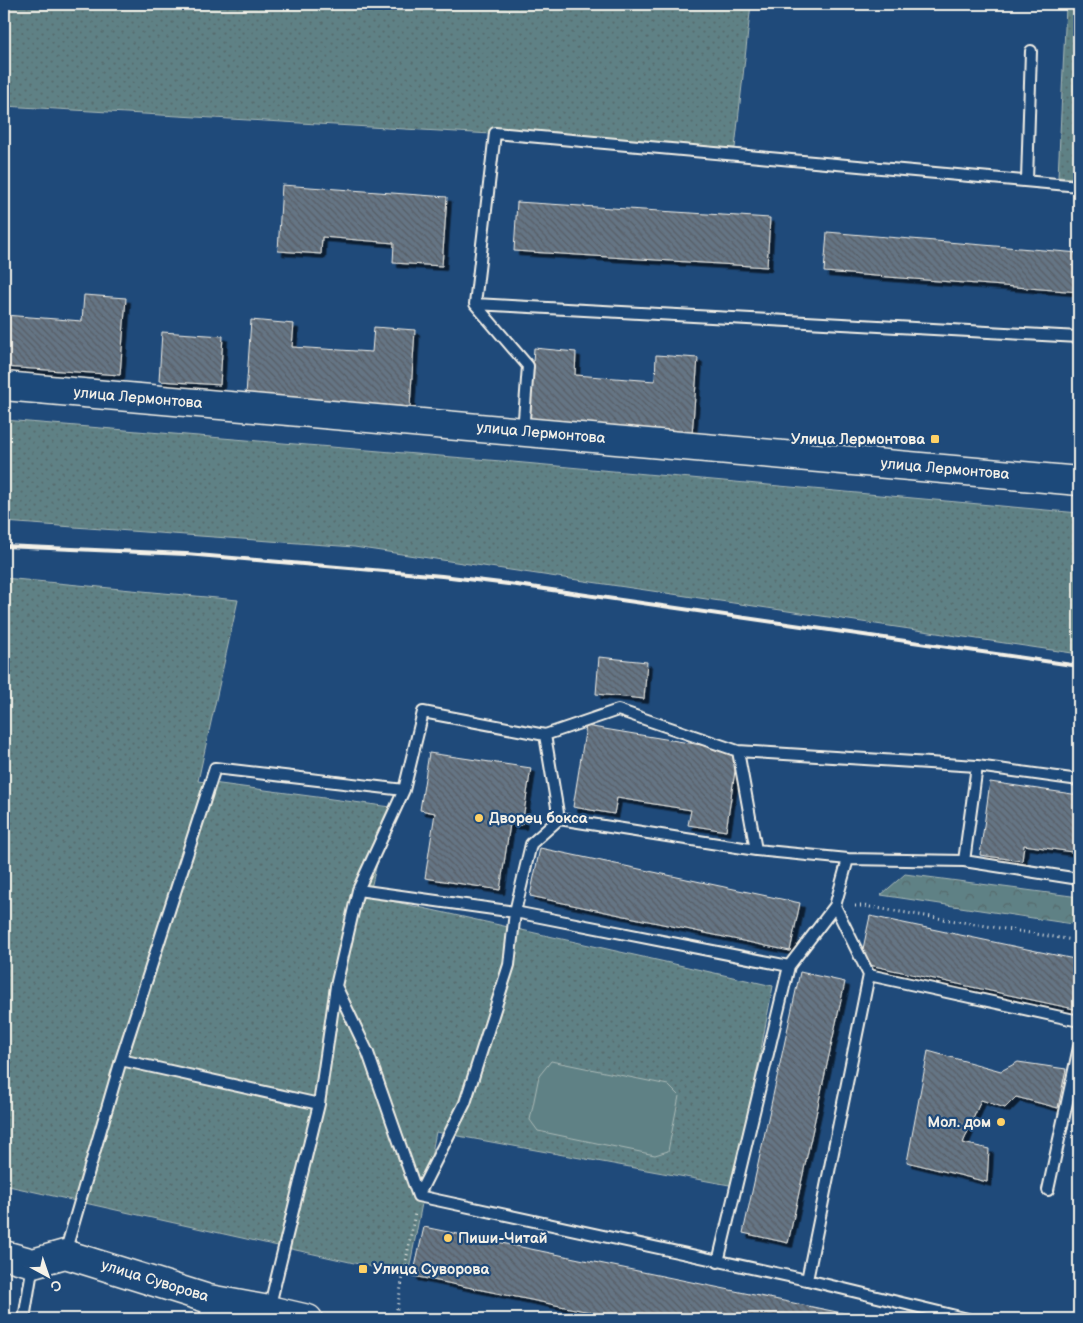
<svg xmlns="http://www.w3.org/2000/svg" width="1083" height="1323" viewBox="0 0 1083 1323" font-family="'Balsamiq Sans',sans-serif">
<style>
.grass{fill:url(#grass-dots);stroke:#aab9b6}
.forest{fill:url(#forest-crowns);stroke:#aab9b6}
.pitch{fill:#5f8185;stroke:#aab9b6}
.building{fill:url(#building-back-hatch);stroke:#f4f1e8;filter:url(#shadow)}
.lines{fill:none;stroke-linecap:round;stroke-linejoin:round}
.service-casing{stroke:#f4f1e8;stroke-width:14}
.secondary-casing{stroke:#f4f1e8;stroke-width:31}
.path{stroke:#f4f1e8;stroke-width:3;stroke-dasharray:1 4;stroke-linecap:butt}
.service{stroke:#1f4a7a;stroke-width:10}
.secondary{stroke:#1f4a7a;stroke-width:28}
.rail{stroke:#f4f1e8;stroke-width:4}
.poi-dot{fill:#ffd166;stroke:#1f4a7a;stroke-width:2}
.labels{text-anchor:middle;dominant-baseline:central;stroke-width:4.5;stroke-linejoin:round;paint-order:stroke}
.street-label{font-size:15px;fill:#f4f1e8;stroke:#1f4a7a}
.poi-label{font-size:15px;font-weight:bold;fill:#f4f1e8;stroke:#1f4a7a;text-anchor:start}
</style>
<defs>
<pattern id="grass-dots" width="8" height="8" patternUnits="userSpaceOnUse" patternTransform="scale(1.25)"><rect width="8" height="8" fill="#5f8185"/><path d="M2 2h.1M6 6h.1" fill="none" stroke="#566a6c" stroke-width="1.8" stroke-linecap="round"/></pattern>
<pattern id="forest-crowns" width="20" height="18" patternUnits="userSpaceOnUse" patternTransform="scale(1.25)"><rect width="20" height="18" fill="#5f8185"/><path d="M2 6a3 3 0 1 1 6 0M12 15a3 3 0 1 1 6 0" fill="none" stroke="#566a6c"/></pattern>
<pattern id="building-back-hatch" width="6" height="6" patternUnits="userSpaceOnUse" patternTransform="scale(1.25)"><rect width="6" height="6" fill="#657484"/><path d="M-1 5l2 2M0 0l6 6M5-1l2 2" fill="none" stroke="#575e65"/></pattern>
<filter id="shadow"><feDropShadow dx="4.5" dy="4.5" stdDeviation="0" flood-color="#0009"/></filter>
</defs>
<rect width="100%" height="100%" fill="#1f4a7a"/>
<filter id="ink" filterUnits="userSpaceOnUse"><feTurbulence type="fractalNoise" baseFrequency=".02" numOctaves="2"/><feDisplacementMap in="SourceGraphic" scale="10" xChannelSelector="R" yChannelSelector="G"/><feConvolveMatrix kernelMatrix="1 2 1 2 8 2 1 2 1" color-interpolation-filters="sRGB"/></filter>
<g filter="url(#ink)">
<path class="grass" d="M 4,4 L 751,4 L 735,148 L 4,106 Z
M 1066,6 L 1079,6 L 1079,178 L 1058,177 Z
M 4,420 L 513,462 L 1079,513 L 1079,654 L 354,547 L 4,522 Z
M 4,578 L 238,600 L 198,781 L 391,807 L 369,896 L 773,986 L 735,1186 L 436,1132 L 408,1275 L 4,1185 Z"/>
<path class="forest" d="M 905,874 L 1079,897 L 1079,925 L 881,895 Z"/>
<path class="pitch" d="M 551,1061 L 668,1085 L 679,1096 L 668,1151 L 655,1155 L 538,1131 L 530,1120 L 539,1076 Z"/>
<path class="building" d="M 282,185 L 447,197 L 442,266 L 393,263 L 394,243 L 322,237 L 321,254 L 278,251 Z
M 517,202 L 770,218 L 767,267 L 514,251 Z
M 827,232 L 1079,253 L 1079,292 L 824,272 Z
M 84,295 L 126,298 L 120,375 L 4,367 L 4,315 L 82,321 Z
M 251,320 L 294,324 L 292,347 L 372,352 L 374,327 L 415,330 L 410,407 L 246,395 Z
M 162,332 L 223,336 L 220,385 L 159,381 Z
M 534,348 L 576,352 L 575,375 L 655,381 L 656,355 L 698,358 L 692,435 L 529,423 Z
M 599,657 L 647,662 L 644,699 L 596,694 Z
M 586,726 L 738,751 L 726,831 L 688,825 L 691,810 L 617,798 L 614,814 L 573,807 Z
M 429,753 L 531,768 L 522,825 L 510,824 L 500,890 L 425,878 L 435,813 L 420,810 Z
M 990,782 L 1079,795 L 1079,853 L 1024,845 L 1022,861 L 980,855 Z
M 540,848 L 800,903 L 790,951 L 530,896 Z
M 870,916 L 1079,960 L 1079,1010 L 860,963 Z
M 800,972 L 845,982 L 788,1243 L 743,1233 Z
M 928,1051 L 1001,1071 L 1018,1062 L 1066,1069 L 1058,1108 L 1016,1097 L 1005,1108 L 981,1100 L 963,1143 L 989,1149 L 987,1182 L 907,1162 Z
M 424,1227 L 871,1319 L 624,1319 L 413,1276 Z"/>
<g class="lines">
<g class="service-casing">
<path id="service" d="M 1027,180 L 1031,51
M 475,304 L 1079,337
M 523,432 L 528,366 L 475,304 L 495,133 L 1079,186
M 545,735 L 618,710 L 738,751 L 977,766 L 1079,780
M 738,751 L 756,850
M 848,859 L 835,906 L 869,975
M 964,861 L 977,766
M 358,890 L 515,912 L 789,966 L 718,1262
M 789,966 L 835,906
M 336,986 L 368,1053 L 418,1196
M 121,1060 L 319,1104
M 1048,1190 L 1079,1047
M 418,1196 L 807,1280 L 968,1319
M 418,1196 L 465,1103 L 509,965 L 515,912 L 531,844 L 559,819
M 65,1253 L 121,1060 L 215,768 L 404,790
M 807,1280 L 869,975 L 1079,1021
M 269,1309 L 319,1104 L 336,986 L 358,890 L 404,790 L 423,712 L 545,735 L 559,819 L 756,850 L 848,859 L 964,861 L 1079,879
M 24,1319 L 33,1264
M 205,1319 L 209,1300"/>
</g>
<g class="secondary-casing">
<path id="secondary" d="M 4,386 L 1079,481
M 4,1255 L 33,1263 L 65,1254 L 209,1299 L 269,1310 L 308,1319"/>
</g>
<path class="path" d="M 855,906 L 864,906 L 1079,941
M 395,1319 L 415,1213"/>
<use href="#service" class="service"/>
<use href="#secondary" class="secondary"/>
<path class="rail" d="M 4,546 L 186,554 L 442,576 L 517,585 L 1079,666"/>
</g>
</g>
<g class="poi-dot">
<rect x="930" y="434" width="10" height="10" rx="2.5"/>
<circle cx="479" cy="818" r="5"/>
<circle cx="1001" cy="1122" r="5"/>
<circle cx="448" cy="1238" r="5"/>
<rect x="358" y="1264" width="10" height="10" rx="2.5"/>
</g>
<g class="labels">
<g class="street-label">
<text transform="translate(138 398) rotate(5)">улица Лермонтова</text>
<text transform="translate(541 433) rotate(5)">улица Лермонтова</text>
<text transform="translate(945 469) rotate(5)">улица Лермонтова</text>
<text transform="translate(155 1281) rotate(17)">улица Суворова</text>
</g>
<g class="poi-label">
<text x="925" y="439" text-anchor="end">Улица Лермонтова</text>
<text x="489" y="818">Дворец бокса</text>
<text x="991" y="1122" text-anchor="end">Мол. дом</text>
<text x="458" y="1238">Пиши-Читай</text>
<text x="373" y="1269">Улица Суворова</text>
</g>
</g>
<rect width="1083" height="1323" fill="none" stroke="#1f4a7a" stroke-width="20"/>
<rect x="10" y="10" width="1063" height="1303" fill="none" stroke="#f4f1e8" stroke-width="2" filter="url(#ink)"/>
<g transform="translate(48 1276) rotate(140)" stroke="#1f4a7a" stroke-width="4" paint-order="stroke">
<path d="M0-4L9 19L0 12L-9 19Z" fill="#f4f1e8"/>
<text y="-8" font-size="14" font-weight="bold" text-anchor="middle" fill="#f4f1e8">С</text>
</g>
</svg>
